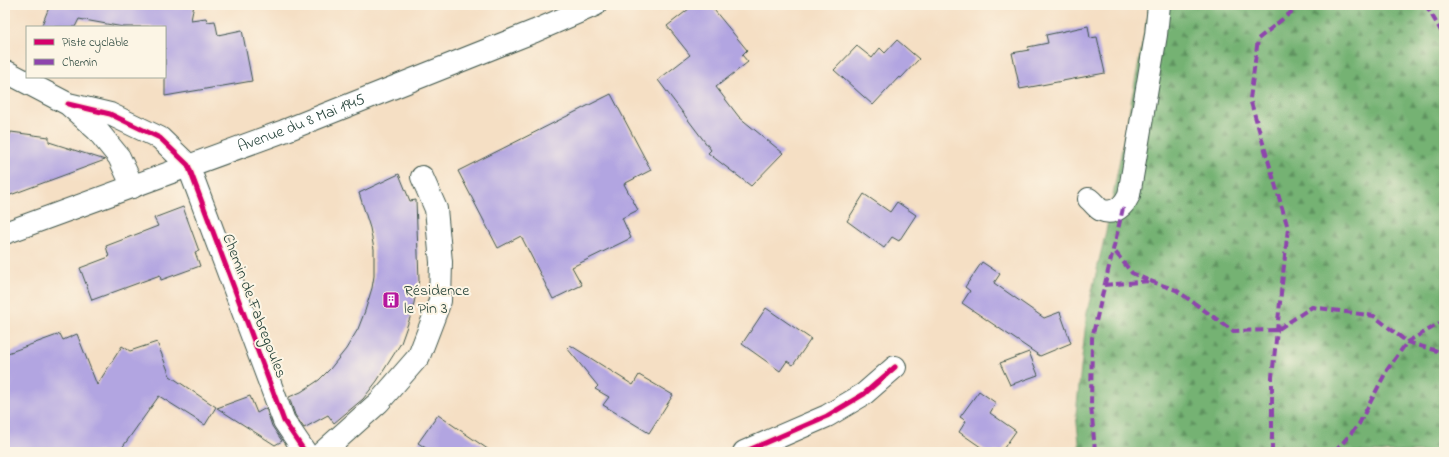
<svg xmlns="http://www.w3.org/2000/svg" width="1449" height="457" viewBox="0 0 1449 457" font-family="'Indie Flower',sans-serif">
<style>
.forest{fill:url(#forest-firs);stroke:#4a7854}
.building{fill:#b2a5e1}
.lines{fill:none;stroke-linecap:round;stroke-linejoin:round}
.minor-casing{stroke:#3f554a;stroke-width:24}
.major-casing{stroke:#3f554a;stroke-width:24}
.minor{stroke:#fff;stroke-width:22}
.major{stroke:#fff;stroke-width:22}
.quiet{stroke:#8e44ad;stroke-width:4;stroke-dasharray:8 4;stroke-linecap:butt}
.cycleway-casing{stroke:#fcf5e5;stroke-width:8}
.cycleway{stroke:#d6006c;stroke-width:5}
.labels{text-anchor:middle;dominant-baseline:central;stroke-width:4;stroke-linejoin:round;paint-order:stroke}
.street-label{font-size:16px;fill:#1f3d34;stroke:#fcf5e5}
.poi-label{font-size:16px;fill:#1f3d34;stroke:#fcf5e5;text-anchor:start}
</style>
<defs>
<pattern id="forest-firs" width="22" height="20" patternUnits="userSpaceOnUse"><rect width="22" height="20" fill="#74b273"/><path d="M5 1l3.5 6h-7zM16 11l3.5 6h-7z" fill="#5f925f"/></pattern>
</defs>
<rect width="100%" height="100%" fill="#fcf5e5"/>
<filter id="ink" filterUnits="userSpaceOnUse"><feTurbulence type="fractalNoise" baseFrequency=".025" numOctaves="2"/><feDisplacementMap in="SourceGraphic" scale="8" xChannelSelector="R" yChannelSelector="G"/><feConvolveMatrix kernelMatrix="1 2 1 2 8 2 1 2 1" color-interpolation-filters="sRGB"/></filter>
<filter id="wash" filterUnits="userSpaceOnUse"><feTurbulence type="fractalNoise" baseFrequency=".012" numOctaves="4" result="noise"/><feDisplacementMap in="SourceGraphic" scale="16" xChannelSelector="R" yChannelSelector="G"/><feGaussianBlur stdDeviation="0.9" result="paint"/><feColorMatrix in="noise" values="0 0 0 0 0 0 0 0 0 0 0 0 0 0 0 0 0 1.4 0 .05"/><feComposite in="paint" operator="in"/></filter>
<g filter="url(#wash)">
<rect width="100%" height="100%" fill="#f5dfc4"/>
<path class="forest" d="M 1151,5 L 1444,5 L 1444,452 L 1080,452 L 1076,414 L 1087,312 L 1106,231 L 1149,10 Z"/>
<g id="blocks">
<path class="building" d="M 50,5 L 194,5 L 191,20 L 206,18 L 207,22 L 215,21 L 218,35 L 242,30 L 252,81 L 165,96 L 165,27 L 123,27 L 79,19 L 75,27 L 41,27 Z
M 694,5 L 710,5 L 747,50 L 742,55 L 748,62 L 716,87 L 739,117 L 783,153 L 751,186 L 708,153 L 711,150 L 658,80 L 690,55 L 667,26 Z
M 1088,26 L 1090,38 L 1097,37 L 1105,73 L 1020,89 L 1012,53 L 1029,50 L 1028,47 L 1048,43 L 1046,35 Z
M 897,40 L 919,59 L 901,78 L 899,77 L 873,105 L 834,70 L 857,46 L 872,58 L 880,48 L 885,53 Z
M 611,94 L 651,170 L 624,184 L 638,210 L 622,218 L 631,238 L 572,267 L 582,285 L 553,299 L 521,236 L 498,248 L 458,171 Z
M 11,132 L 49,137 L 49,142 L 105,160 L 5,197 L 5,147 Z
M 399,174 L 410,201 L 416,200 L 419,280 L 412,312 L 401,343 L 377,381 L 363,399 L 334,423 L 328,415 L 304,428 L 295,415 L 289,397 L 301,392 L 319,380 L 330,369 L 346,349 L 358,329 L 365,311 L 372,288 L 374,276 L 374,249 L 370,228 L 359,193 Z
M 864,194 L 890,212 L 897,202 L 916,215 L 899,241 L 892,237 L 884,248 L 847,221 Z
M 183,207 L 199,251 L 195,252 L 200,266 L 161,280 L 160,275 L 92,300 L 80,268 L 109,257 L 106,246 L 158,226 L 154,218 Z
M 982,262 L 1000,274 L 994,283 L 1044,318 L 1060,312 L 1071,343 L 1040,356 L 962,303 L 970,291 L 965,287 Z
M 766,308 L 811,339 L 793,365 L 787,361 L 780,371 L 742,344 Z
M 60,334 L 63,340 L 77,334 L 97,385 L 122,346 L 130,351 L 157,342 L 170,376 L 216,407 L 205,425 L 159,396 L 119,452 L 5,452 L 5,354 Z
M 570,345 L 633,385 L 639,375 L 673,395 L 649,433 L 603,405 L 609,397 L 595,389 L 598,386 L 567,348 Z
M 1029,352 L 1038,375 L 1010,385 L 1000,363 Z
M 979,391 L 996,403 L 990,413 L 1016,431 L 1001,452 L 988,452 L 959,432 L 966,421 L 960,417 Z
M 250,396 L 257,413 L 266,408 L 272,426 L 282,441 L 275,445 L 217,408 Z
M 438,415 L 492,452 L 432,452 L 418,443 Z"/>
</g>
</g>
<g filter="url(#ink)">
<use href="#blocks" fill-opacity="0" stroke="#3f554a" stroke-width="1"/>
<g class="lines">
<g class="minor-casing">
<path id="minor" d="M 5,71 L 68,104 L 97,130 L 119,157 L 133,187
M 68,104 L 110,114 L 160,138 L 188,165 L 284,421 L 305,452
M 1089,199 C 1093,202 1097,208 1101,210 C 1115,216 1124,205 1129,195 L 1156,35 L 1159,5
M 323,452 L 379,402 L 419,356 L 440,301 L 441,262 L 436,209 L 422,177
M 744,452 L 827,416 L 864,394 L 895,367"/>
</g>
<g class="major-casing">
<g id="major">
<path id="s1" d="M 5,233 L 284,131 L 535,31 L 595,5"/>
</g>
</g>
<use href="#minor" class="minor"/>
<use href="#major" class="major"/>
<path class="quiet" d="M 1426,5 L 1444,36
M 1150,281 L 1176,290 L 1233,331 L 1277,330 L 1312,307 L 1374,316 L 1407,342 L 1444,353
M 1104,285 L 1150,281 L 1132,273 L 1113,249
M 1095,452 L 1091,405 L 1092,338 L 1124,204
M 1272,452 L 1272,377 L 1288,228 L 1250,99 L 1258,39 L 1300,5
M 1335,452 L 1359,424 L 1387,370 L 1407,342 L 1444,321"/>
<g class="cycleway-casing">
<path id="cycleway" d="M 68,104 L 110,114 L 160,138 L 188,165 L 284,421 L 305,452
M 744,452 L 827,416 L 864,394 L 895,367"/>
</g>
<use href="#cycleway" class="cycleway"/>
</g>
</g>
<defs>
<g id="building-square" transform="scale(0.9)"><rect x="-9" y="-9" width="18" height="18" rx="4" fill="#b5179e" stroke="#fcf5e5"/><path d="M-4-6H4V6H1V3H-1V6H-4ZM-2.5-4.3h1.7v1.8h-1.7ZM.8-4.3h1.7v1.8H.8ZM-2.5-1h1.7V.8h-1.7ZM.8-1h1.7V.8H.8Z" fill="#fff"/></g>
</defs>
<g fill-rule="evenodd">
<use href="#building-square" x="391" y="300"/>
</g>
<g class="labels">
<g class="street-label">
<text stroke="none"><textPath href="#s1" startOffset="316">Avenue du 8 Mai 1945</textPath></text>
<text transform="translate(254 306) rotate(69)">Chemin de Fabregoules</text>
</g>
<g class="poi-label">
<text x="404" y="291">Résidence<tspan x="404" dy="18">le Pin 3</tspan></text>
</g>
</g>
<rect width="1449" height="457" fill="none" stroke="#fcf5e5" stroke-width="20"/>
<rect x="26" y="26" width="140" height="52" fill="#fcf5e5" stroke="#a4ab9e"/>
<rect x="34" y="39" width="20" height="6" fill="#d6006c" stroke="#a4ab9e"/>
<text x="62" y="46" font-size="12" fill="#1f3d34">Piste cyclable</text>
<rect x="34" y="59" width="20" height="6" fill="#8e44ad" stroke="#a4ab9e"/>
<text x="62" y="66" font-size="12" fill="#1f3d34">Chemin</text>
</svg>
